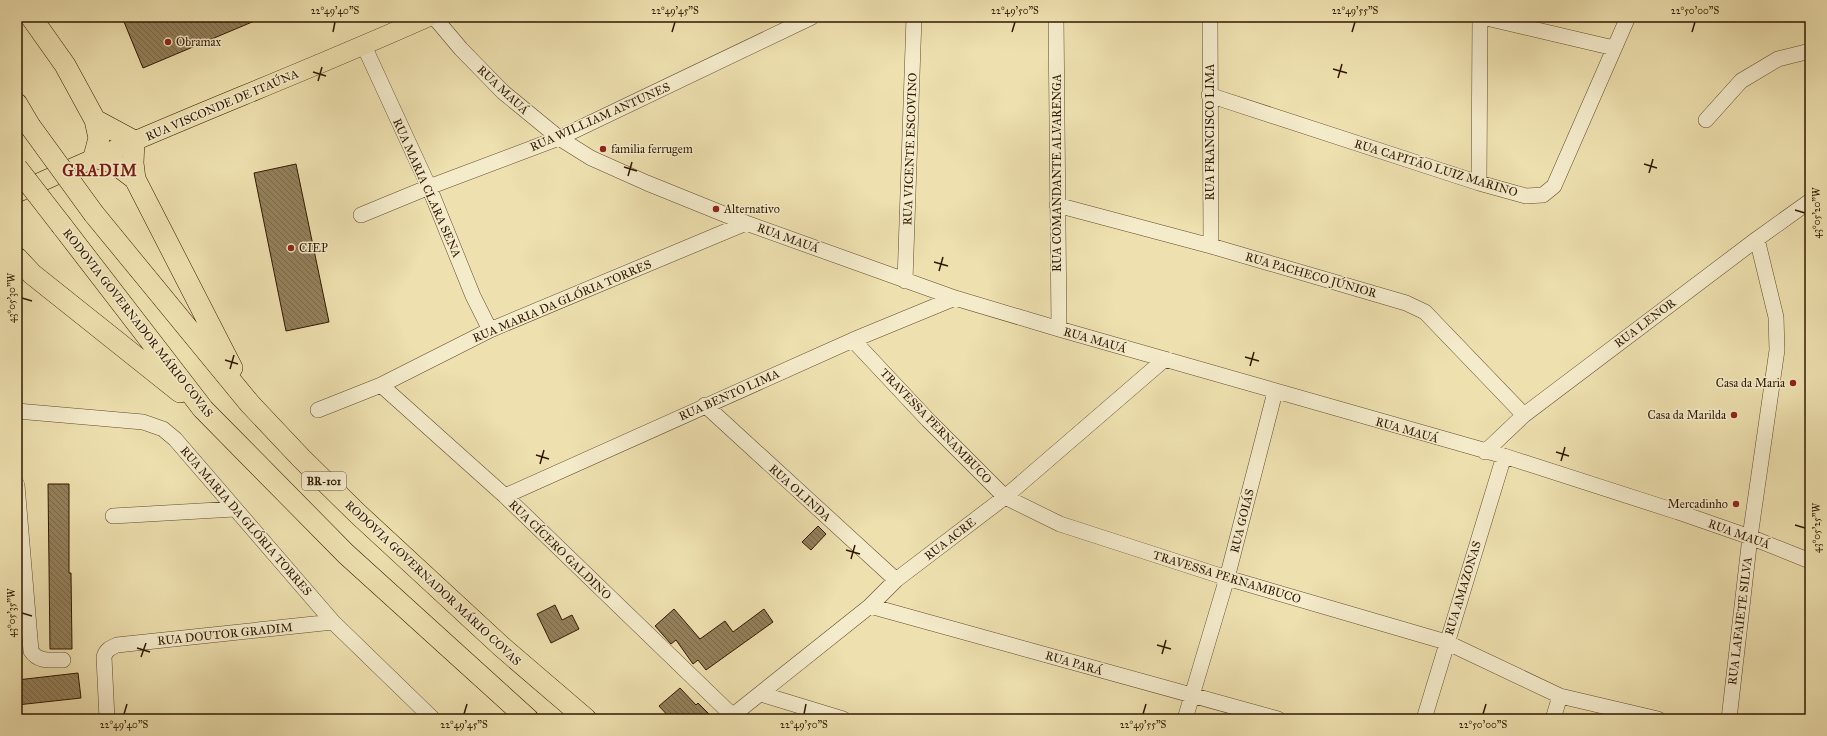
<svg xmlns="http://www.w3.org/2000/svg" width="1827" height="736" viewBox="0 0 1827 736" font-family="'IM FELL Great Primer',serif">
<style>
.building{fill:url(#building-back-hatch);stroke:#301900}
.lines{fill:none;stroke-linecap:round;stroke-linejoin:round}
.minor-casing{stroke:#604b2c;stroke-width:16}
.major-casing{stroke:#301900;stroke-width:20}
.highway-casing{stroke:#301900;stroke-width:22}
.minor{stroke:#f4ebcb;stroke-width:15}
.major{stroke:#eee0af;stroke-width:19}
.highway{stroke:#eee0af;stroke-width:21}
.highway-bridge-casing{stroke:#301900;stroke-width:22;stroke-linecap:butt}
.highway-bridge{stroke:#eee0af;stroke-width:21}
.ticks{fill:none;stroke:#301900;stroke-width:1.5}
.poi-dot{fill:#8f2418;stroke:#f4ebcb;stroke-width:1.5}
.labels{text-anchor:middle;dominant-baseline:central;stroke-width:3;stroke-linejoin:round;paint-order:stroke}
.shield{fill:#f4ebcb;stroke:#6b583d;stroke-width:1}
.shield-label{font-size:11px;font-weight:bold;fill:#301900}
.poi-label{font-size:12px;fill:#301900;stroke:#f4ebcb;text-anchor:start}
.street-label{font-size:12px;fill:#301900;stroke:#f4ebcb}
.district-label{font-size:16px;font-weight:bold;letter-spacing:1px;fill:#7a1f14;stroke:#f4ebcb}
.neatline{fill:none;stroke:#301900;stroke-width:1.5}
.ticks-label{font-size:10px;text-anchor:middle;fill:#301900}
</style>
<defs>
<pattern id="building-back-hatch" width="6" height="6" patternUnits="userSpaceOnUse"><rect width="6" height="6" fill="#93805b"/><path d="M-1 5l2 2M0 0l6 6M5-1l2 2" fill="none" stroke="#786849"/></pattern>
</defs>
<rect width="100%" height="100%" fill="#eee0af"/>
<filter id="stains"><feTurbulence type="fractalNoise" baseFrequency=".005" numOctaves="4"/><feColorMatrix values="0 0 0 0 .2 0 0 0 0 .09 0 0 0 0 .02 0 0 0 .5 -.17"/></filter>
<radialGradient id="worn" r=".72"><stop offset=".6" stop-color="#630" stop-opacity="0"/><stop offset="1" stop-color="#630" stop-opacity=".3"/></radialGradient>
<path class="building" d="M 122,17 L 264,17 L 143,68 Z
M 296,164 L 329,322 L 286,331 L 254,173 Z
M 48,484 L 69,484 L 69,573 L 71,573 L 72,649 L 50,649 Z
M 818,526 L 826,534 L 811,550 L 802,542 Z
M 555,605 L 562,620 L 572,615 L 579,629 L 551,643 L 537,614 Z
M 674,609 L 700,639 L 725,621 L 733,632 L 764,609 L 773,622 L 706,670 L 698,660 L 693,664 L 676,640 L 671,644 L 655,626 Z
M 78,673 L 81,698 L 17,705 L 17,680 Z
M 680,688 L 696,705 L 698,703 L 714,719 L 671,719 L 659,706 Z"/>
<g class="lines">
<g class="minor-casing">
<path id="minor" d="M 434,17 L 461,49 L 503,92 L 559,138 L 591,158 L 647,183 L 746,223 L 955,298 L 1059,329 L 1504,456 L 1678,512 L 1750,537 L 1810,561
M 1056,17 L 1059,329
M 1210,17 L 1211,246
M 1482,17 L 1614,48
M 364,46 L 429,187 L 473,296 L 490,330
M 1209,95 L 1479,183 L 1526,196 L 1543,195 L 1554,186 L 1628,17
M 1706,120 L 1741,81 L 1778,59 L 1810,51
M 1479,183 L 1480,17
M 1057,205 L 1211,246 L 1406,303 L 1425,312 L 1524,415
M 361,215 L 429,187 L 559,138 L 812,17
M 905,281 L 914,17
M 853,340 L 928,420 L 1005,497 L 1060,524 L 1227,578 L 1446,642 L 1560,696 L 1658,719
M 381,385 L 505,496 L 736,719
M 705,405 L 896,580
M 318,410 L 381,385 L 490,330 L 746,223
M 17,411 L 143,422 L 163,429 L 175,439 L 333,622 L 433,719
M 1485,452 L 1524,415 L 1757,239 L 1810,201
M 17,485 L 31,651 C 38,662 50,660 63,660
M 505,496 L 853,340 L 955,298
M 113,516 L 235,509
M 870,606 L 1278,719
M 761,694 L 843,719
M 732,716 L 870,606 L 896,580 L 1005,497 L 1165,359
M 107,719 L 104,657 C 106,650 110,648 117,645 L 333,622
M 1185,719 L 1227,578 L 1275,392
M 1424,719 L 1504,456
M 1553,719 L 1560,696
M 1729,719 L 1750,537 L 1777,350 L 1776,317 L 1757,239"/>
</g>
<g class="major-casing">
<path id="major" d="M 17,193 C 152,130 292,78 428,17"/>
</g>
<g class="highway-casing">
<path id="highway" d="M 31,17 L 65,65 L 95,120 L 134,141 L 133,163 L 135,179 L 232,368
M 17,104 L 30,126
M 95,120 L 99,138 L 94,157 L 114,163 L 135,179
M 94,214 L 250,404 L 301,458 L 358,514 L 502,647 L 586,719
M 62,226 L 203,409 L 346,554 L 528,719
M 17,258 L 32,274 L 180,392"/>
</g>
<use href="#minor" class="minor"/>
<use href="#major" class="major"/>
<use href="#highway" class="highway"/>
<g class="highway-bridge-casing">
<path id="highway-bridge" d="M 30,126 L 94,214
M 17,168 L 62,226"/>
</g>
<use href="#highway-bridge" class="highway-bridge"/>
</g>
<path class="ticks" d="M 333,32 L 335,22M 672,32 L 675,22M 1012,32 L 1015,22M 1352,32 L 1355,22M 1692,32 L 1695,22M 1333,69 L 1347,73M 313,72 L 326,76M 1338,78 L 1342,64M 318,81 L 322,67M 1644,164 L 1657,168M 624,167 L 637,171M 1649,173 L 1653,159M 628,176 L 632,162M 1795,210 L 1805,213M 934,262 L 948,266M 939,271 L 943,257M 22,298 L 32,301M 1245,357 L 1259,361M 225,360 L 238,364M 1250,366 L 1254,352M 230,369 L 234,355M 1556,452 L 1569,456M 536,455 L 549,459M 1561,461 L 1565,447M 540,464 L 544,450M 1795,525 L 1805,528M 846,550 L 860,554M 851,559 L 855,545M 22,613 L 32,616M 1157,645 L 1171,649M 137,648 L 150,652M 1162,654 L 1166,640M 141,657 L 146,643M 124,714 L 127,704M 464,714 L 467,704M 804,714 L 806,704M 1143,714 L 1146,704M 1483,714 L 1486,704"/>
<g class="poi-dot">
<circle cx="168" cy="42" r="4"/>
<circle cx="603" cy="149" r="4"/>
<circle cx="716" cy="209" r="4"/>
<circle cx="291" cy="248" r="4"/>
<circle cx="1793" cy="383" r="4"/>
<circle cx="1734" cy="415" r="4"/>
<circle cx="1736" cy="504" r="4"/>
</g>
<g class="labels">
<rect class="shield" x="302" y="472" width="44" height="18" rx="3"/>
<g class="shield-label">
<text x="324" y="481">BR-101</text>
</g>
<g class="poi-label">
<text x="176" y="42">Obramax</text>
<text x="611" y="149">familia ferrugem</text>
<text x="724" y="209">Alternativo</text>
<text x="299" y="248">CIEP</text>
<text x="1785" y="383" text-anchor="end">Casa da Maria</text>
<text x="1726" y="415" text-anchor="end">Casa da Marilda</text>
<text x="1728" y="504" text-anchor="end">Mercadinho</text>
</g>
<g class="street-label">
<text transform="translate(503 90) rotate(43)">RUA MAUÁ</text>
<text transform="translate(222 105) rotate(-23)">RUA VISCONDE DE ITAÚNA</text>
<text transform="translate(600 117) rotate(-24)">RUA WILLIAM ANTUNES</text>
<text transform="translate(1210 132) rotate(-90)">RUA FRANCISCO LIMA</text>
<text transform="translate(910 149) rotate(-88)">RUA VICENTE ESCOVINO</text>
<text transform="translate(1436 168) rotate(17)">RUA CAPITÃO LUIZ MARINO</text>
<text transform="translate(1057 173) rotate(-90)">RUA COMANDANTE ALVARENGA</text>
<text transform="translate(427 188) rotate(66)">RUA MARIA CLARA SENA</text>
<text transform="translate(788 238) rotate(20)">RUA MAUÁ</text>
<text transform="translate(1311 275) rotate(16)">RUA PACHECO JÚNIOR</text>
<text transform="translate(562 301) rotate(-23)">RUA MARIA DA GLÓRIA TORRES</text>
<text transform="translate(138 323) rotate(52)">RODOVIA GOVERNADOR MÁRIO COVAS</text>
<text transform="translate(1645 323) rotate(-37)">RUA LENOR</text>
<text transform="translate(1095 340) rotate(16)">RUA MAUÁ</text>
<text transform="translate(729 395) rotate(-24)">RUA BENTO LIMA</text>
<text transform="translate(936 426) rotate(46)">TRAVESSA PERNAMBUCO</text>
<text transform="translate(1407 430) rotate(16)">RUA MAUÁ</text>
<text transform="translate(800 493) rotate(42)">RUA OLINDA</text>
<text transform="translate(246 521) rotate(49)">RUA MARIA DA GLÓRIA TORRES</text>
<text transform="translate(1242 521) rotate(-76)">RUA GOIÁS</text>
<text transform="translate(1739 534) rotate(20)">RUA MAUÁ</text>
<text transform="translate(950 539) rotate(-38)">RUA ACRE</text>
<text transform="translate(560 550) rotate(44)">RUA CÍCERO GALDINO</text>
<text transform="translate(1227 577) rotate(17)">TRAVESSA PERNAMBUCO</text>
<text transform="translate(433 583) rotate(43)">RODOVIA GOVERNADOR MÁRIO COVAS</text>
<text transform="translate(1463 588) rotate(-73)">RUA AMAZONAS</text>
<text transform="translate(1740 621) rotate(-83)">RUA LAFAIETE SILVA</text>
<text transform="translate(225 634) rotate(-6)">RUA DOUTOR GRADIM</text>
<text transform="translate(1074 663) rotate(16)">RUA PARÁ</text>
</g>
<g class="district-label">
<text x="100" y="170">GRADIM</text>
</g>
</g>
<rect width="1827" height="736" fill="none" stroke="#eee0af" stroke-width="44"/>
<rect x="22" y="22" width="1783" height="692" class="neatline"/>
<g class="ticks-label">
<text x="335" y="14">22°49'40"S</text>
<text x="675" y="14">22°49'45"S</text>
<text x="1015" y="14">22°49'50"S</text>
<text x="1355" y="14">22°49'55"S</text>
<text x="1695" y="14">22°50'00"S</text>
<text transform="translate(1816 213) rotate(-90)" y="4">43°05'20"W</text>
<text transform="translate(11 298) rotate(-90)" y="4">43°05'30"W</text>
<text transform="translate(1816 528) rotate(-90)" y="4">43°05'25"W</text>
<text transform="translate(11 613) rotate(-90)" y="4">43°05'35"W</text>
<text x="124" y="728">22°49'40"S</text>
<text x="464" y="728">22°49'45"S</text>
<text x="804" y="728">22°49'50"S</text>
<text x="1143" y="728">22°49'55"S</text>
<text x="1483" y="728">22°50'00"S</text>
</g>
<rect width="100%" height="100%" filter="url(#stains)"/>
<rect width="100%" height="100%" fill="url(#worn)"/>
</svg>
